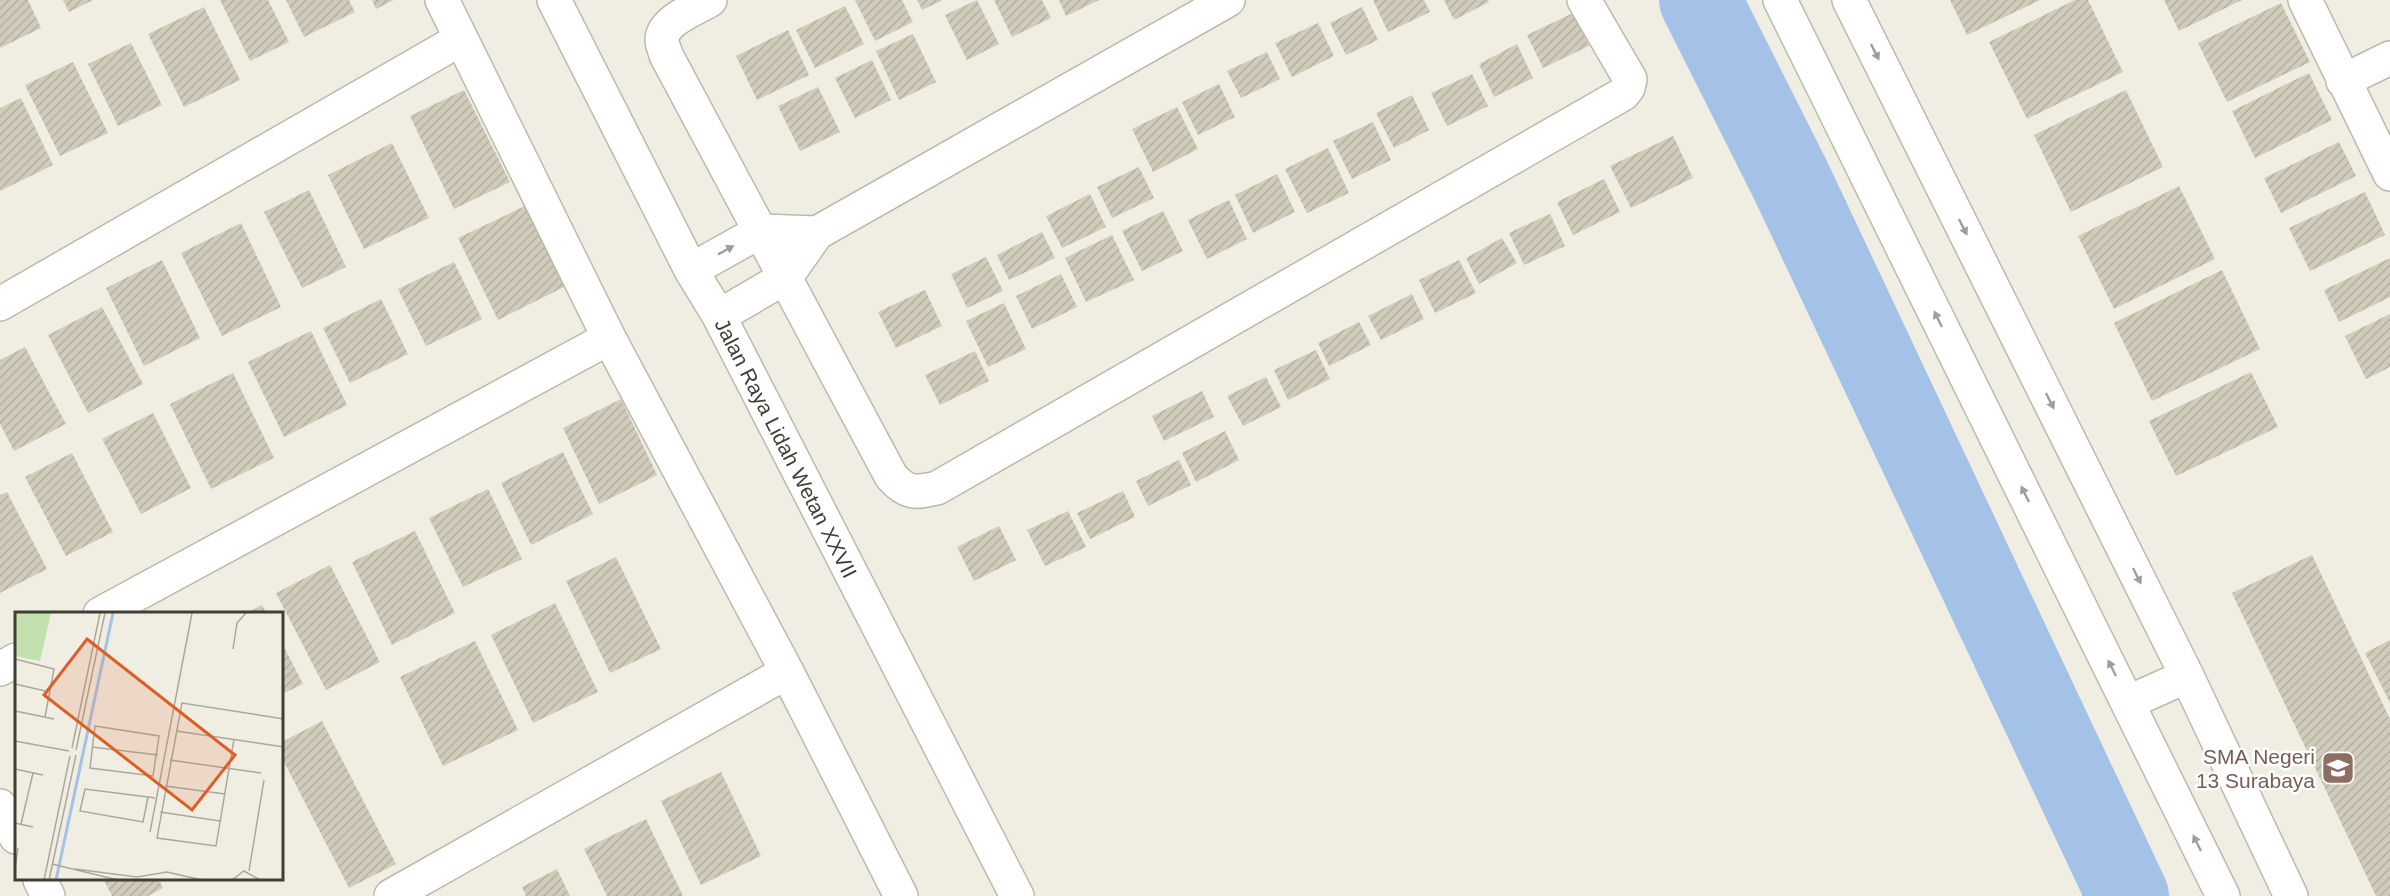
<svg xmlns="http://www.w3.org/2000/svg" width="2390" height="896" viewBox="0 0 2390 896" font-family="Arial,sans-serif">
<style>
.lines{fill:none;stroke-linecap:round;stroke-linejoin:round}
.river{stroke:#a4c2e8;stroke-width:82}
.building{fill:url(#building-hatch)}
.minor-casing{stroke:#bdb9aa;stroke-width:36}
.minor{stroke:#fff;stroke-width:33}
.oneway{fill:#a09e9a}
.labels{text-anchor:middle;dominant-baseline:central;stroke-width:5;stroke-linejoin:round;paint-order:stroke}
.street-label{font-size:21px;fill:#413e34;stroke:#fff}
.education-label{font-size:21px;fill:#785e54;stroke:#fff;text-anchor:end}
.inset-river{fill:none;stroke:#a4c2e8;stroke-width:3}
.inset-road{fill:none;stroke:#aaa89d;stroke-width:1.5}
.view{fill:#dd5e26;fill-opacity:0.15;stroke:#dd5e26;stroke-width:3}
.inset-edge{fill:none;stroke:#413e34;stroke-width:3}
</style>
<defs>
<pattern id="building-hatch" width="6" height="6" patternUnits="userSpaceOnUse" patternTransform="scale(1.5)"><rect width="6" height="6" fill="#d0cbba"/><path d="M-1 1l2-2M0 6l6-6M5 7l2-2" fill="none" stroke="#b4afa0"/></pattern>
</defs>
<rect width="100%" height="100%" fill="#f0eee3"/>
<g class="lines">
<path class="river" d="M 1700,0 L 1791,181 L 2128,896"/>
</g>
<path class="building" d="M 0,0 L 28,0 L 41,28 L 0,48 Z
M 63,0 L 93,0 L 69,12 Z
M 220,0 L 268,0 L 289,42 L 250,61 Z
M 286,0 L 349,0 L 355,12 L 304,37 Z
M 372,0 L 394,0 L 376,9 Z
M 855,0 L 902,0 L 913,22 L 875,41 Z
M 917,0 L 943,0 L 922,10 Z
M 977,0 L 999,44 L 967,60 L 945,15 Z
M 994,0 L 1042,0 L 1051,18 L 1012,37 Z
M 1059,0 L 1099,0 L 1066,16 Z
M 1373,0 L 1424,0 L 1430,12 L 1388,32 Z
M 1444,0 L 1488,0 L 1489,2 L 1454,20 Z
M 1950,0 L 2040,0 L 1967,35 Z
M 2075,0 L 2088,0 L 2123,72 L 2027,119 L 1989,42 Z
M 2164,0 L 2242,0 L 2179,31 Z
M 2281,3 L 2310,62 L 2227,102 L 2198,43 Z
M 845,6 L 864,44 L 815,68 L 796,30 Z
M 204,7 L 240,80 L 184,107 L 148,34 Z
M 1362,7 L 1378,40 L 1346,55 L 1330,23 Z
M 1573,13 L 1589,46 L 1543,68 L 1527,35 Z
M 1318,23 L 1334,56 L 1292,77 L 1275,43 Z
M 788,30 L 809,75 L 757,100 L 736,56 Z
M 913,34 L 936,82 L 899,100 L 876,51 Z
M 131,43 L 162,105 L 118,126 L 88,64 Z
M 1517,44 L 1533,78 L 1494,97 L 1479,64 Z
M 1267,52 L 1280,79 L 1241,98 L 1227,71 Z
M 872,60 L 891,100 L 855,118 L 835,78 Z
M 73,62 L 108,133 L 60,156 L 25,85 Z
M 2309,73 L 2332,120 L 2255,158 L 2232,111 Z
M 1472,74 L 1488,106 L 1447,126 L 1431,93 Z
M 1219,84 L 1235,117 L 1198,135 L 1182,102 Z
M 818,87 L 840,132 L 800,151 L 778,106 Z
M 464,90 L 510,182 L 454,209 L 410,116 Z
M 2126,90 L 2163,167 L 2071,212 L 2034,135 Z
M 1412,95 L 1429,130 L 1394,148 L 1376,113 Z
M 21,98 L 53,165 L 0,191 L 0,108 Z
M 1177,107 L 1198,149 L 1153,172 L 1132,129 Z
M 1373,122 L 1391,160 L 1352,179 L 1333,141 Z
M 1673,136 L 1693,178 L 1631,208 L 1610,166 Z
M 2339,142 L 2356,176 L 2281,213 L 2264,178 Z
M 392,143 L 429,218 L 364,249 L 328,175 Z
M 1328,148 L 1349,193 L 1307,213 L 1285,169 Z
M 1139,167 L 1154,198 L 1112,218 L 1097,187 Z
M 1277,174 L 1295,212 L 1253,233 L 1235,195 Z
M 1604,179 L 1620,212 L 1573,235 L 1557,202 Z
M 2179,186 L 2215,259 L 2114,309 L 2078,236 Z
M 309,190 L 346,267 L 302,288 L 264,212 Z
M 2365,192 L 2385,235 L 2310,271 L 2289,228 Z
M 1090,194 L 1106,227 L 1062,248 L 1046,216 Z
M 1229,200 L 1247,239 L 1207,259 L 1188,220 Z
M 527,205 L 566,286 L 498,320 L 458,238 Z
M 1163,211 L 1183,251 L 1142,271 L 1122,231 Z
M 1550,214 L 1565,246 L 1524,265 L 1509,233 Z
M 241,223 L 281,307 L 222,336 L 181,253 Z
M 1042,232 L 1055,258 L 1009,280 L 997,255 Z
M 1112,235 L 1134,280 L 1086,302 L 1065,258 Z
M 1502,238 L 1517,263 L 1479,284 L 1466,258 Z
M 986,257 L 1003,291 L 967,308 L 951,274 Z
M 2390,258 L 2390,297 L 2339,322 L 2324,290 Z
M 162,260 L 200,338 L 144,366 L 106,288 Z
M 1459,260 L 1476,293 L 1435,313 L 1419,280 Z
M 454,262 L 482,319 L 426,346 L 398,289 Z
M 2222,270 L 2260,349 L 2152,401 L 2114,323 Z
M 1061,274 L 1077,307 L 1032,329 L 1016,296 Z
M 925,290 L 942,326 L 896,348 L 878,312 Z
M 1412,294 L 1424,319 L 1381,340 L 1368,316 Z
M 381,299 L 408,354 L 350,383 L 323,328 Z
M 1004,303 L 1026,349 L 988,367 L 966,321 Z
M 102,307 L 143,384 L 88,413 L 48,335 Z
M 2390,314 L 2390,367 L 2366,379 L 2345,336 Z
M 1359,322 L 1371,345 L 1329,366 L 1318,343 Z
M 311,331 L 347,405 L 284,437 L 248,362 Z
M 25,347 L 66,424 L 14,451 L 0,424 L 0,360 Z
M 1316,350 L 1330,379 L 1288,400 L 1274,370 Z
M 975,351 L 989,381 L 940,405 L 925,375 Z
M 2251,372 L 2278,427 L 2176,476 L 2149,421 Z
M 233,373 L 274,458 L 211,489 L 170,404 Z
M 1266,377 L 1281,407 L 1243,426 L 1227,396 Z
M 1202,391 L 1214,417 L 1164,441 L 1152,416 Z
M 621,399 L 657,475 L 599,504 L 563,428 Z
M 153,413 L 191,488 L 141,514 L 102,439 Z
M 1225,431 L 1239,460 L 1196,482 L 1182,453 Z
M 563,452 L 593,514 L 531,545 L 501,483 Z
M 72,453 L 113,532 L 66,556 L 25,477 Z
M 1179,460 L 1191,485 L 1148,506 L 1136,481 Z
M 488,489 L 522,559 L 463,587 L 429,518 Z
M 1123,491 L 1135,517 L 1090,539 L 1077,513 Z
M 7,492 L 47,569 L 0,593 L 0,495 Z
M 1068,511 L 1086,547 L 1045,566 L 1027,530 Z
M 999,526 L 1016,560 L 974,581 L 957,547 Z
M 415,531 L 455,613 L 392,645 L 352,562 Z
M 2312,555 L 2390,719 L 2390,896 L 2376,896 L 2232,593 Z
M 616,557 L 661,649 L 610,673 L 566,581 Z
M 330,565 L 380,662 L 326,690 L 276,593 Z
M 555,603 L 598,692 L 533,723 L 491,635 Z
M 262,605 L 267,614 L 245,614 Z
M 2390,640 L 2390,703 L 2365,653 Z
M 475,641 L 518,730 L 443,766 L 400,677 Z
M 282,643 L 303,684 L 282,694 Z
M 322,721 L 396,864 L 349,888 L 282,758 L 282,742 Z
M 721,772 L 761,856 L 701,885 L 661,801 Z
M 646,819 L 683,896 L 607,896 L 584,849 Z
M 557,869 L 570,896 L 526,896 L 522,887 Z
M 104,880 L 159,880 L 163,888 L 148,896 L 112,896 Z"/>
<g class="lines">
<g class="minor-casing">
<path id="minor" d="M 442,0 L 609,338 L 787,672 L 901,896
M 554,0 L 691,270 L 719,316 L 1017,896
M 710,0 C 695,9 662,21 662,40 C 662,45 665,50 666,55 L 891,476 C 907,494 914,493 937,488 L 1623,94 L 1628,88 L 1630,79 L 1584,0
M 1780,0 L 2223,896
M 1849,0 L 2187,676 L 2291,896
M 2305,0 L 2390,174
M 2343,81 L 2390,58
M 691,270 L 761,231 L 817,233
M 0,304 L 461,39
M 719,316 L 786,277 L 817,233 L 1228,0
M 100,614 L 609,338
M 0,669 L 16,660
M 2129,702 L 2187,676
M 0,806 L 16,837
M 40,880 L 48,896
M 391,896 L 787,672"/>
</g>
<use href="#minor" class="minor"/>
</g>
<defs><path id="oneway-solid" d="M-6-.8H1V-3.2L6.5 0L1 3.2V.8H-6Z" transform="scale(1.5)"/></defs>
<g class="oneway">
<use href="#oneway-solid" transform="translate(1875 52) rotate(63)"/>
<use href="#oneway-solid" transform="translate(1963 227) rotate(63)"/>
<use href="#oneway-solid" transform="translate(726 250) rotate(-29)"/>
<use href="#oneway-solid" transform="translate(1938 319) rotate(-116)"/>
<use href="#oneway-solid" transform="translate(2050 401) rotate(63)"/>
<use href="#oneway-solid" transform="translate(2025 494) rotate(-116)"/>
<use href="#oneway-solid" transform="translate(2137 576) rotate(63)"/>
<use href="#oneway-solid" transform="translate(2112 668) rotate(-116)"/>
<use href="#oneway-solid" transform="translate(2197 843) rotate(-116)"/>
</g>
<defs>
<g id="school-square" transform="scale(1.725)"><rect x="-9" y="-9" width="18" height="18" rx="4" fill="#8d6e63" stroke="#fff"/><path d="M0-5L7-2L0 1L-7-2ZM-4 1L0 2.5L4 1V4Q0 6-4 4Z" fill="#fff"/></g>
</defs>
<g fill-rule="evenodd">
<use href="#school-square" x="2338" y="768"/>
</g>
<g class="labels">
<g class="street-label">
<text transform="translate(786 448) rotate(63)">Jalan Raya Lidah Wetan XXVII</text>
</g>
<g class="education-label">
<text x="2315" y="756">SMA Negeri<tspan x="2315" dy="24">13 Surabaya</tspan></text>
</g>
</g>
<g transform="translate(15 612)">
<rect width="268" height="268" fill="#f0eee3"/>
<path d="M 0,1 L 36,1 L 25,49 L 0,44 Z" fill="#c3e1af"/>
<path class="inset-river" d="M 41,268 L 98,1"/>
<path class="inset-road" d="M 218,37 L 222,11 L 231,1M 0,47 L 39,57 L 30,105M 0,72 L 35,80M 0,99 L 39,107M 80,114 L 144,124 L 138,164 L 75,156 ZM 161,119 L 269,135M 219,127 L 201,234 L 142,226 L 167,91 L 269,107M 0,129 L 54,139M 77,135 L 143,143M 57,136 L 85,1M 61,138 L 90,1M 155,148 L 246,161M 0,157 L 28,163M 150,174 L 210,182M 133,185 L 128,210 L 65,199 L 70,177 L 133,185 L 140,186M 145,200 L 205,209M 0,211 L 18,215M 6,212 L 18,161M 135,220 L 177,1M 37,252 L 103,268M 0,256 L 3,236M 60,257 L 122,265 L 152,260 L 187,268M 234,259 L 249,168M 29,268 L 55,144M 34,268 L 61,143M 136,268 L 166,268M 217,268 L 229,259 L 245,268"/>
<path class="view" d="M 72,27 L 220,143 L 177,198 L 29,83 Z"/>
<rect width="268" height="268" class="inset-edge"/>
</g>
</svg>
